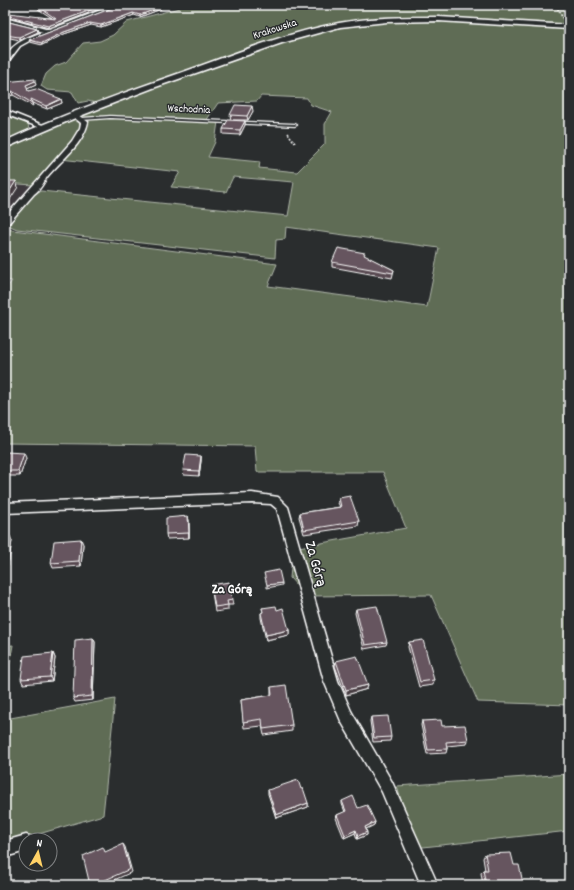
<svg xmlns="http://www.w3.org/2000/svg" width="574" height="890" viewBox="0 0 574 890" font-family="Dekko,sans-serif">
<style>
.built{fill:#3c393c}
.green{fill:#5f6c54;stroke:#afb6aa;fill-rule:evenodd}
.lines{fill:none;stroke-linecap:round;stroke-linejoin:round}
.lane-casing{stroke:#fff;stroke-width:2.5}
.street-casing{stroke:#fff;stroke-width:3}
.secondary-casing{stroke:#fff;stroke-width:3}
.path{stroke:#fff;stroke-width:1.5;stroke-dasharray:2 1.5;stroke-linecap:butt}
.lane{fill:#2a2d2e;fill-rule:evenodd}
.street{fill:#2a2d2e;fill-rule:evenodd}
.secondary{fill:#2a2d2e;fill-rule:evenodd}
.wall{fill:#584951;stroke:#fff}
.shaded-wall{fill:#473c42;stroke:#fff}
.building{fill:#66555e;stroke:#fff}
.labels{text-anchor:middle;dominant-baseline:central;stroke-width:3;stroke-linejoin:round;paint-order:stroke}
.far-street-label{font-size:11px;fill:#fff;stroke:#2a2d2e}
.neighbourhood-label{font-size:14px;font-weight:bold;fill:#fff;stroke:#2a2d2e}
.near-street-label{font-size:16px;fill:#fff;stroke:#2a2d2e}
</style>
<rect width="100%" height="100%" fill="#2a2d2e"/>
<filter id="ink" filterUnits="userSpaceOnUse"><feTurbulence type="fractalNoise" baseFrequency=".025" numOctaves="2"/><feDisplacementMap in="SourceGraphic" scale="8" xChannelSelector="R" yChannelSelector="G"/><feConvolveMatrix kernelMatrix="1 2 1 2 8 2 1 2 1" color-interpolation-filters="sRGB"/></filter>
<g filter="url(#ink)">
<path class="built" d="M 5,183 L 33,185 L 5,222 Z"/>
<path class="green" d="M 182,5 L 569,5 L 569,705 L 478,702 L 431,595 L 306,596 L 290,578 L 293,548 L 406,528 L 383,472 L 257,472 L 255,446 L 5,443 L 5,290 L 12,281 L 5,280 L 5,229 L 277,264 L 268,286 L 427,307 L 439,248 L 286,227 L 285,239 L 276,240 L 275,258 L 17,229 L 8,225 L 9,222 L 34,193 L 41,191 L 288,216 L 294,182 L 233,177 L 226,192 L 171,187 L 180,172 L 60,159 L 33,185 L 5,183 L 5,148 L 99,104 L 88,101 L 78,103 L 72,92 L 47,90 L 41,86 L 46,74 L 55,66 L 66,62 L 83,43 L 100,41 L 113,35 L 127,22 L 179,8 ZM 261,96 L 307,98 L 311,105 L 332,112 L 325,124 L 325,144 L 297,172 L 259,168 L 260,162 L 208,157 L 215,142 L 218,122 L 206,121 L 218,103 L 257,101 Z
M 5,115 L 29,124 L 28,130 L 5,141 Z
M 13,645 L 5,690 L 5,646 Z
M 115,699 L 103,815 L 5,844 L 5,719 Z
M 569,774 L 569,831 L 414,848 L 397,786 Z"/>
<g class="lines">
<g class="lane-casing">
<path id="lane" d="M 110,116 L 295,124 L 297,125 L 295,126 L 110,118 L 82,120 L 80,119 L 82,118 Z"/>
</g>
<g class="street-casing">
<path id="street" d="M 114,5 L 122,5 L 31,40 L 20,46 L 7,63 L 5,64 C 5,45 29,37 43,32 L 5,22 L 5,18 L 49,30 Z
M 5,110 L 45,126 L 46,127 L 41,128 L 5,114 Z
M 71,113 L 75,113 L 88,122 C 83,145 62,159 47,177 C 43,183 41,189 34,194 L 8,224 L 5,224 L 5,217 L 72,141 L 80,128 L 81,123 L 71,115 Z
M 252,493 L 278,497 L 288,507 L 338,681 L 351,711 L 392,782 L 438,885 L 421,885 L 382,792 L 341,721 L 324,681 L 277,509 L 271,504 L 252,503 L 5,513 L 5,503 Z
M 26,835 L 32,837 L 33,840 L 26,840 L 26,851 L 5,857 L 5,841 Z"/>
</g>
<g class="secondary-casing">
<path id="secondary" d="M 439,17 L 569,25 L 569,29 L 439,21 L 387,22 L 340,27 L 282,43 L 153,88 L 80,116 L 5,148 L 5,141 C 64,114 125,92 186,71 C 236,53 286,33 339,23 C 372,17 406,17 439,17 Z"/>
</g>
<path class="path" d="M 556,5 L 563,19
M 288,133 L 295,143"/>
<use href="#lane" class="lane"/>
<use href="#street" class="street"/>
<use href="#secondary" class="secondary"/>
</g>
<path class="wall" d="M 74,5 L 110,5 L 49,28 L 6,17 L 6,15 L 52,18 L 38,9 L 38,6 L 60,10 Z
M 120,5 L 165,5 L 161,5 L 161,9 L 140,17 L 134,15 L 101,27 L 91,25 L 64,34 L 42,45 L 30,42 L 29,40 Z
M 5,21 L 37,29 L 38,32 L 20,40 L 5,37 Z
M 5,82 L 36,85 L 27,89 L 28,91 L 61,99 L 62,103 L 47,109 L 32,103 L 33,106 L 13,95 L 5,97 Z
M 253,111 L 248,120 L 231,120 L 230,115 Z
M 245,121 L 245,125 L 240,135 L 223,134 L 223,129 Z
M 365,256 L 394,270 L 392,278 L 332,267 L 332,262 Z
M 5,454 L 26,458 L 20,476 L 5,476 Z
M 201,456 L 201,461 L 199,476 L 184,475 L 183,470 Z
M 339,498 L 359,521 L 358,526 L 304,534 L 299,517 L 300,513 L 340,507 L 338,503 Z
M 188,516 L 189,521 L 189,538 L 167,539 L 166,534 Z
M 5,537 L 12,541 L 8,565 L 5,566 Z
M 83,544 L 81,566 L 53,568 L 51,563 Z
M 211,585 L 232,600 L 233,605 L 228,605 L 228,610 L 215,612 Z
M 262,608 L 277,610 L 289,630 L 289,635 L 266,640 L 261,618 L 261,613 L 263,612 Z
M 356,609 L 387,642 L 386,645 L 364,649 L 355,613 Z
M 93,638 L 95,642 L 93,700 L 75,702 L 73,698 Z
M 409,642 L 434,680 L 433,685 L 419,687 L 408,647 Z
M 53,653 L 55,658 L 52,681 L 23,684 L 21,679 Z
M 336,661 L 367,689 L 346,695 L 335,666 Z
M 271,687 L 292,725 L 292,731 L 264,735 L 262,726 L 244,728 L 241,700 L 271,695 Z
M 371,717 L 391,737 L 390,741 L 373,742 L 370,721 Z
M 422,721 L 442,726 L 468,740 L 467,744 L 447,746 L 447,749 L 446,753 L 427,754 L 421,725 Z
M 268,790 L 308,803 L 308,807 L 276,818 L 268,794 Z
M 342,801 L 358,808 L 375,822 L 374,825 L 366,829 L 367,835 L 357,839 L 355,833 L 344,838 L 336,818 L 337,815 L 345,812 L 342,804 Z
M 485,854 L 514,865 L 523,883 L 521,885 L 483,885 L 481,873 L 483,870 L 485,870 L 483,858 Z"/>
<path class="shaded-wall" d="M 104,5 L 110,5 L 49,28 L 48,26 Z
M 161,7 L 161,9 L 140,17 L 140,15 Z
M 133,13 L 134,15 L 101,27 L 101,25 Z
M 90,23 L 91,25 L 64,34 L 42,45 L 42,43 L 64,32 Z
M 37,29 L 38,32 L 20,40 L 19,37 Z
M 35,81 L 36,85 L 27,89 L 26,85 Z
M 12,91 L 13,95 L 5,97 L 5,93 Z
M 61,99 L 62,103 L 47,109 L 46,106 Z
M 252,106 L 253,111 L 248,120 L 247,116 Z
M 245,121 L 245,125 L 240,135 L 240,130 Z
M 16,181 L 18,187 L 5,207 L 5,198 Z
M 24,453 L 26,458 L 20,476 L 18,471 Z
M 201,456 L 201,461 L 199,476 L 199,471 Z
M 188,516 L 189,521 L 189,538 L 189,533 Z
M 10,536 L 12,541 L 8,565 L 5,560 Z
M 81,539 L 83,544 L 81,566 L 79,561 Z
M 282,583 L 282,585 L 267,588 L 267,585 Z
M 289,630 L 289,635 L 266,640 L 266,635 Z
M 93,638 L 95,642 L 93,700 L 92,696 Z
M 53,653 L 55,658 L 52,681 L 50,677 Z
M 368,685 L 367,689 L 346,695 L 346,690 Z
M 308,803 L 308,807 L 276,818 L 276,815 Z
M 375,822 L 374,825 L 364,830 L 365,827 Z
M 356,830 L 355,833 L 344,838 L 345,835 Z
M 367,832 L 367,835 L 357,839 L 358,836 Z
M 123,844 L 125,847 L 132,872 L 103,885 L 94,885 Z"/>
<path class="building" d="M 45,5 L 54,5 L 60,10 L 74,5 L 104,5 L 48,26 L 6,15 L 9,13 L 56,19 L 38,6 Z
M 120,5 L 161,5 L 161,7 L 140,15 L 133,13 L 101,25 L 90,23 L 64,32 L 42,43 L 29,40 Z
M 5,21 L 37,29 L 19,37 L 5,35 Z
M 35,79 L 35,81 L 26,85 L 28,91 L 36,89 L 61,99 L 46,106 L 31,99 L 32,103 L 12,91 L 5,93 L 5,82 Z
M 235,105 L 252,106 L 247,116 L 230,115 Z
M 228,120 L 245,121 L 240,130 L 223,129 Z
M 5,179 L 7,179 L 5,181 L 16,181 L 5,198 Z
M 338,248 L 365,253 L 364,255 L 394,270 L 393,273 L 332,262 Z
M 6,452 L 24,453 L 18,471 L 5,471 Z
M 186,455 L 201,456 L 199,471 L 183,470 Z
M 350,496 L 359,521 L 304,530 L 300,513 L 341,507 L 339,498 Z
M 188,516 L 189,533 L 166,534 L 166,518 Z
M 10,536 L 5,560 L 5,537 Z
M 81,539 L 79,561 L 51,563 L 54,541 Z
M 279,570 L 282,583 L 267,585 L 264,573 Z
M 229,582 L 232,600 L 227,601 L 228,605 L 215,607 L 211,585 Z
M 276,606 L 277,610 L 283,608 L 289,630 L 266,635 L 261,613 L 263,612 L 262,608 Z
M 377,606 L 387,642 L 365,645 L 356,609 Z
M 93,638 L 92,696 L 73,698 L 75,640 Z
M 423,640 L 434,680 L 420,682 L 409,642 Z
M 53,653 L 50,677 L 21,679 L 24,656 Z
M 357,656 L 368,685 L 346,690 L 336,661 Z
M 286,685 L 292,725 L 263,729 L 262,719 L 243,722 L 241,700 L 272,695 L 271,687 Z
M 388,716 L 391,737 L 374,738 L 371,717 Z
M 441,720 L 442,726 L 465,725 L 468,740 L 446,742 L 447,749 L 428,750 L 422,721 Z
M 298,780 L 301,789 L 303,788 L 308,803 L 276,815 L 268,790 Z
M 353,796 L 358,808 L 367,805 L 375,822 L 365,827 L 367,832 L 358,836 L 356,830 L 345,835 L 337,815 L 346,811 L 342,801 Z
M 123,844 L 130,869 L 94,885 L 90,885 L 83,856 L 103,847 L 105,852 Z
M 511,853 L 514,865 L 519,865 L 523,883 L 518,884 L 518,885 L 486,885 L 483,870 L 488,870 L 485,854 Z"/>
</g>
<g class="labels">
<g class="far-street-label">
<text transform="translate(275 30) rotate(-18)">Krakowska</text>
<text transform="translate(189 110) rotate(3)">Wschodnia</text>
</g>
<g class="neighbourhood-label">
<text x="232" y="590">Za Górą</text>
</g>
<g class="near-street-label">
<text transform="translate(315 564) rotate(74)">Za Górą</text>
</g>
</g>
<rect width="574" height="890" fill="none" stroke="#2a2d2e" stroke-width="20"/>
<rect x="10" y="10" width="554" height="870" fill="none" stroke="#fff" stroke-width="1.5" filter="url(#ink)"/>
<g transform="translate(38 852) rotate(8)"><circle r="19" fill="#2a2d2e" stroke="#7f8182"/>
<path d="M0-3L7 15L0 10L-7 15Z" fill="#ffd166"/>
<text y="-6" font-size="11" font-weight="bold" text-anchor="middle" fill="#ffffff">N</text>
</g>
</svg>
